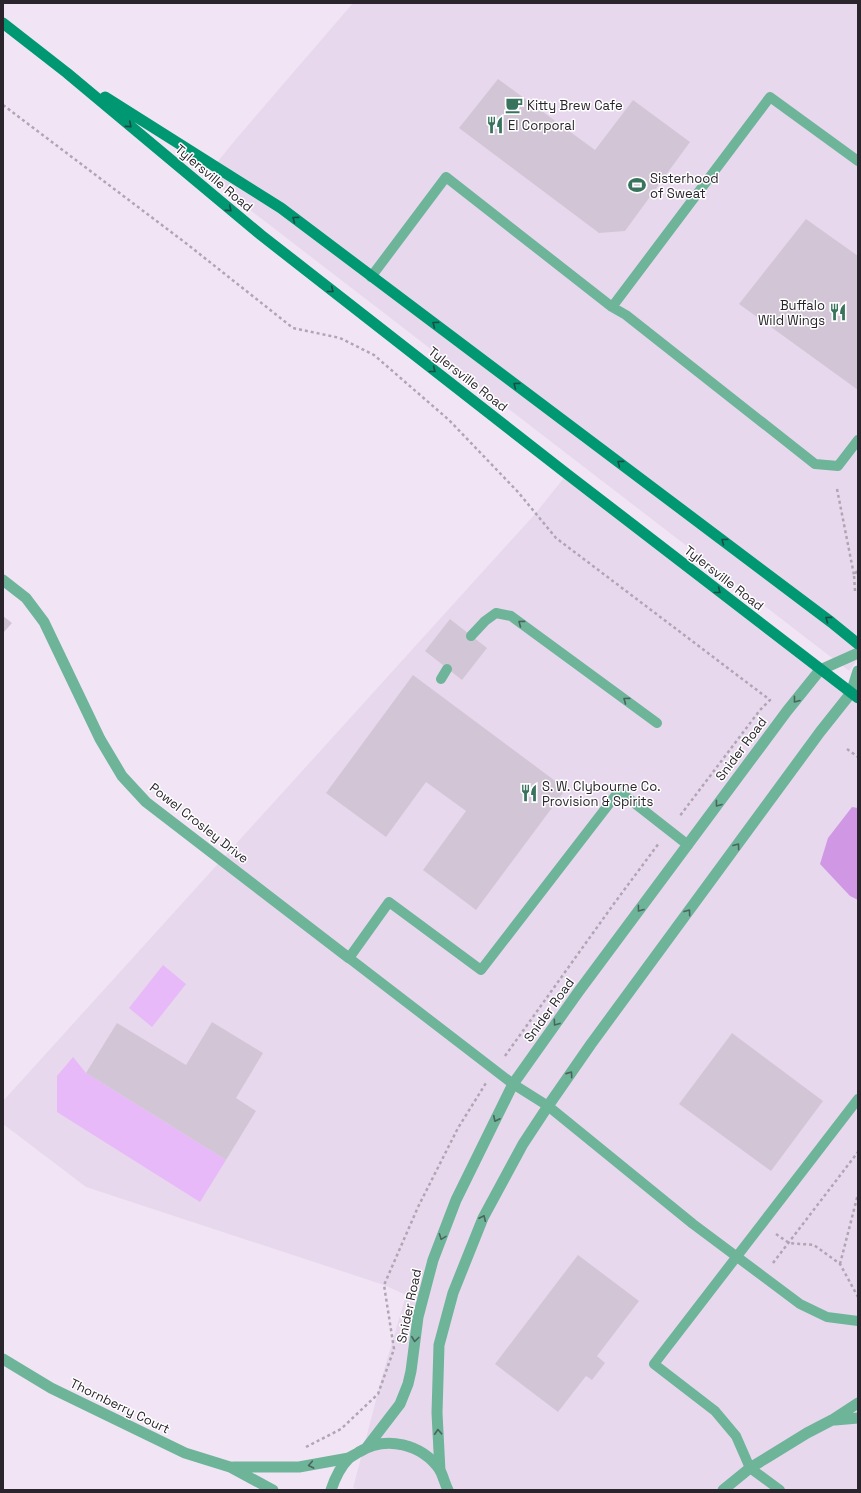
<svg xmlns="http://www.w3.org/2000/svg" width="861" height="1493" viewBox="0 0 861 1493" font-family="'Space Grotesk',sans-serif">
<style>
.built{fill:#e8d8ee}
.green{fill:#e7b9f8}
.water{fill:#d098e4}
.building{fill:#d2c6d6}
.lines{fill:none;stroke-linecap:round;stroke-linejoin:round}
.path{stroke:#b0a6b3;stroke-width:2.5;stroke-dasharray:3 3;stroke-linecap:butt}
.service{stroke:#6eb499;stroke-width:10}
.minor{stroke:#6eb499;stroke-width:11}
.tertiary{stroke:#6eb499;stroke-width:11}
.secondary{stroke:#009872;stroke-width:11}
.oneway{stroke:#1b4d44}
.oneway2{stroke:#49655d}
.labels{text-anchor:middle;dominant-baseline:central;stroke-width:3;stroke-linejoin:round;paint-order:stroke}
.poi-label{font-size:13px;fill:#2a252c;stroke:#fff;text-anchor:start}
.street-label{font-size:13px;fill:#2a252c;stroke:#fff}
</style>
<rect width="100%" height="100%" fill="#f1e5f5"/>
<path class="built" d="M 353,3 L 858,3 L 858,659 L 849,671 L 206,176 L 236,139 Z
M 567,474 L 858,696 L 858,1490 L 362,1490 L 353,1488 L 382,1377 L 406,1295 L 384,1285 L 86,1187 L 3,1124 L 3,1101 L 535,514 Z"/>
<path class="green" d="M 163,965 L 186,984 L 152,1027 L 129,1008 Z
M 73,1057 L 86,1073 L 226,1160 L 200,1202 L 57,1112 L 57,1076 Z"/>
<path class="water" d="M 852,807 L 858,808 L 858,900 L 850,896 L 820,864 L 828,838 Z"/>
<path class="building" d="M 498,79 L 595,150 L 633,100 L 690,142 L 625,231 L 599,233 L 459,128 Z
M 806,219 L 858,256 L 858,390 L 739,304 Z
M 3,616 L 12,623 L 3,633 Z
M 450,619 L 487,648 L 462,680 L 425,651 Z
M 413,675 L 566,789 L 476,910 L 423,870 L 466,811 L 426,782 L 386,837 L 326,793 Z
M 212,1022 L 263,1053 L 236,1098 L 256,1111 L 226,1160 L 86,1073 L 117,1023 L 186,1065 Z
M 732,1033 L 823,1101 L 771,1171 L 679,1104 Z
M 578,1255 L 639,1301 L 597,1356 L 605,1363 L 592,1380 L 586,1376 L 558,1412 L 495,1364 Z"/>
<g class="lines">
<path class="path" d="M 3,105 L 187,244 L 293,328 L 340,338 L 374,355 L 449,420 L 518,492 L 556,538 L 770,700 L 760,710 L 679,817
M 837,489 L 854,575
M 855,591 L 854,575 L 858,570
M 847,749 L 858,757
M 505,1056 L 613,905 L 659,843
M 776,1234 L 789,1243 L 814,1245 L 840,1264 L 858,1297
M 773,1263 L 858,1152
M 840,1264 L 858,1194
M 306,1447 L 341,1429 L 378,1394 L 394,1349 L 384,1285 L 418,1207 L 458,1128 L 486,1083"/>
<path class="service" d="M 858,161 L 770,97 L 612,307 L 626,315 L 815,464 L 838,466 L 858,440
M 371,277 L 446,177 L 612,307
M 471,636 L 485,621 L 496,613 L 511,616 L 657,723
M 441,679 L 447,669
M 688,845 L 619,791 L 481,970 L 389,902 L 349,958 L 513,1084 L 548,1106 L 693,1224 L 800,1304 L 827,1317 L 858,1321
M 780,1490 L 750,1468 L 736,1436 L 715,1411 L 654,1364 L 858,1099"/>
<path class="minor" d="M 3,580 L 26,598 L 44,622 L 100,739 L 122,776 L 146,802 L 349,958
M 3,1359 L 51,1388 L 185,1453 L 230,1467 L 273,1490
M 835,1420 L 858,1418
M 233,1467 L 299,1467 L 349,1458
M 723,1490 L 750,1468 L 768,1457 L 807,1433 L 832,1420 L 858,1403"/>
<path class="tertiary" d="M 367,1447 L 400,1404 L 408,1384 L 411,1371 L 418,1317 L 433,1260 L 456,1200 L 513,1084 L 579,991 L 787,711 L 820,670 L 858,653
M 440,1471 L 437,1413 L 439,1345 L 453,1293 L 483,1218 L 523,1144 L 548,1106 L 591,1044 L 820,732 L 851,693 L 858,671
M 331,1490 C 335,1478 340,1467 349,1458 C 352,1456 356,1454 359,1452 C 386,1435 422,1444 440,1470 C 443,1476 445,1484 448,1490"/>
<path class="secondary" d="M 3,23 L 67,73 L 261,235 L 567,474 L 858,698
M 105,97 L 281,208 L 831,622 L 858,644"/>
</g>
<defs><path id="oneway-chevron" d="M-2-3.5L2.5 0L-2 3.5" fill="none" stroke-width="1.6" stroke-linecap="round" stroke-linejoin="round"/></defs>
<g class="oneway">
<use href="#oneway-chevron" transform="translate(129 125) rotate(40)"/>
<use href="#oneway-chevron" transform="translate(229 209) rotate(40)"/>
<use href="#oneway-chevron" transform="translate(295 219) rotate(-143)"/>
<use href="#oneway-chevron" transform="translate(331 290) rotate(38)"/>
<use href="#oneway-chevron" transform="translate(435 324) rotate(-143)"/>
<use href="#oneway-chevron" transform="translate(433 370) rotate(38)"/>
<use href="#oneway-chevron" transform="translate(516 385) rotate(-143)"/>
<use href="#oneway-chevron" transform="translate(620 463) rotate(-143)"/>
<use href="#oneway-chevron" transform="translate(724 541) rotate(-143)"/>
<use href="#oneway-chevron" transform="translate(718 591) rotate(38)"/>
<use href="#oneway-chevron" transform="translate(828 619) rotate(-143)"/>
</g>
<g class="oneway2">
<use href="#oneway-chevron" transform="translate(521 623) rotate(-143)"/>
<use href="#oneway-chevron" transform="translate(626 700) rotate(-143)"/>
<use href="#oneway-chevron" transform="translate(796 700) rotate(128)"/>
<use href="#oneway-chevron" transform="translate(718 804) rotate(127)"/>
<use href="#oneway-chevron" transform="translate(737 846) rotate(-54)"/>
<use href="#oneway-chevron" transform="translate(640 909) rotate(127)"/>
<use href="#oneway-chevron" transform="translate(688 912) rotate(-54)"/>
<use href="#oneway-chevron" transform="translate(556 1023) rotate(126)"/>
<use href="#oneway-chevron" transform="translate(570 1074) rotate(-55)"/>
<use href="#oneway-chevron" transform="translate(496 1119) rotate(116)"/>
<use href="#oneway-chevron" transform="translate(483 1218) rotate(-65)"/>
<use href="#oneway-chevron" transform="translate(442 1237) rotate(111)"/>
<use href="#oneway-chevron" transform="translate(415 1339) rotate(97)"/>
<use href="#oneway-chevron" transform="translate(438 1432) rotate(-93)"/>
<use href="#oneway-chevron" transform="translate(311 1465) rotate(169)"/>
</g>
<defs>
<g id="cafe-bare" transform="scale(1.38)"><path d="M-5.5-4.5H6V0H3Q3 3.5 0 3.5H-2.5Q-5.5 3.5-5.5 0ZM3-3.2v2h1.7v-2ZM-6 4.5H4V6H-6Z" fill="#37735d" stroke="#fff" stroke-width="2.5" paint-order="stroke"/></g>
<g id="restaurant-bare" transform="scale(1.38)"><path d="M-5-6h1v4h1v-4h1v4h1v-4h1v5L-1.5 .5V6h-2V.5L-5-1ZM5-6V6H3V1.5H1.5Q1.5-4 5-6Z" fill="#37735d" stroke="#fff" stroke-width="2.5" paint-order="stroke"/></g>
<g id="stadium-bare" transform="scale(1.38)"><path d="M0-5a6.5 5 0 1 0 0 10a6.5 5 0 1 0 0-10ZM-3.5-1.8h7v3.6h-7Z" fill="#37735d" stroke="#fff" stroke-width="2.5" paint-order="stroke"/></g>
</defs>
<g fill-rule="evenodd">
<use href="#cafe-bare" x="514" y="105"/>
<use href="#restaurant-bare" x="495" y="125"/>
<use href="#stadium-bare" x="637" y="185"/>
<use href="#restaurant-bare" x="838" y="312"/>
<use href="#restaurant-bare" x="529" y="793"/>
</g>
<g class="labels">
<g class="poi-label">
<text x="527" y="105">Kitty Brew Cafe</text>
<text x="508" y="125">El Corporal</text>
<text x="650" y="178">Sisterhood<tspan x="650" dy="15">of Sweat</tspan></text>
<text x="825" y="305" text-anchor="end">Buffalo<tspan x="825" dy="15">Wild Wings</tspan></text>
<text x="542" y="786">S. W. Clybourne Co.<tspan x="542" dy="15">Provision &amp; Spirits</tspan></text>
</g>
<g class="street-label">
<text transform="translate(214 178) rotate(40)">Tylersville Road</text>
<text transform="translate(468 379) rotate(38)">Tylersville Road</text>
<text transform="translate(724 578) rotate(38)">Tylersville Road</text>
<text transform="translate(741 749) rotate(-53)">Snider Road</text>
<text transform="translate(199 823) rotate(38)">Powel Crosley Drive</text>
<text transform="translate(549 1010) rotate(-54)">Snider Road</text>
<text transform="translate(409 1306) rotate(-78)">Snider Road</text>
<text transform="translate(120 1406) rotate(26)">Thornberry Court</text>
</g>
</g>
<rect width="861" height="1493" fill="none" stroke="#2a252c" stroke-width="8"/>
</svg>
